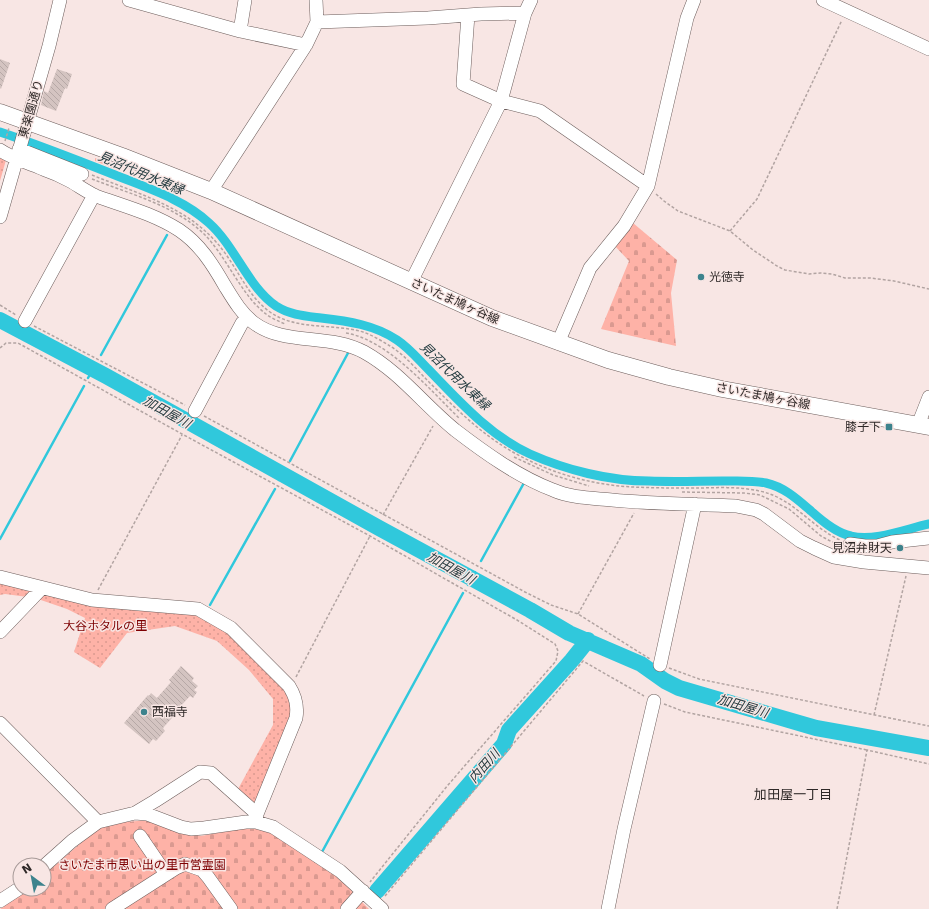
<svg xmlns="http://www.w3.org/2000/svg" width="929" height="909" viewBox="0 0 929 909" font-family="'DejaVu Sans','Noto Sans JP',sans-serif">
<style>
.cemetery{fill:url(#cemetery-stones)}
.park{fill:url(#park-dots)}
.garden{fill:url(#garden-furrows)}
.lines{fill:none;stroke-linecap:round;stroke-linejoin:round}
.stream{stroke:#30c8dc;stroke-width:2.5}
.canal{stroke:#30c8dc;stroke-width:9}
.river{stroke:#30c8dc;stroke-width:16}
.building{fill:url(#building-back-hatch)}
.minor-casing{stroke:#6d5e5c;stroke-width:14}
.major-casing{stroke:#6d5e5c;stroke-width:17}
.path{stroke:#b2a4a2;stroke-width:1.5;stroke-dasharray:3 2;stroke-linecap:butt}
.minor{stroke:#fff;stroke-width:13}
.major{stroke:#fff;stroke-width:16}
.poi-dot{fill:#3d838d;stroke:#f8e6e4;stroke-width:1.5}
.labels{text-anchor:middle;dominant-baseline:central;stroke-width:3;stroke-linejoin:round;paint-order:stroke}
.street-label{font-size:12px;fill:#2e2827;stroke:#f8e6e4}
.poi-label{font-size:12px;fill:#2e2827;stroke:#f8e6e4;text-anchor:start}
.park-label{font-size:12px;fill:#7e0002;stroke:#f8e6e4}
.water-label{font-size:13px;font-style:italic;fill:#243c40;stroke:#f8e6e4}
.neighbourhood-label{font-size:13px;fill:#2e2827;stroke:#f8e6e4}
</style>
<defs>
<pattern id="cemetery-stones" width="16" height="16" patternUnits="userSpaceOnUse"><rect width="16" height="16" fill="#feb2a7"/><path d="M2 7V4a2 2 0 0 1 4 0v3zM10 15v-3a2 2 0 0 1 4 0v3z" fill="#da9990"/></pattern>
<pattern id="park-dots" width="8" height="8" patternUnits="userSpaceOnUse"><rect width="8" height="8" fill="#feb2a7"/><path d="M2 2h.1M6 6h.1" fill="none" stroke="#da9990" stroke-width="1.8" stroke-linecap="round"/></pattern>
<pattern id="garden-furrows" width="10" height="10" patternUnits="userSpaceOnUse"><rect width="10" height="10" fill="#feb2a7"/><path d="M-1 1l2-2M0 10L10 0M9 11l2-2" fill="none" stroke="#da9990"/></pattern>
<pattern id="building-back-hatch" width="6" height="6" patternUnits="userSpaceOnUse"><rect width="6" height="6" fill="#d4c4c1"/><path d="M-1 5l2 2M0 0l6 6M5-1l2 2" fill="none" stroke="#b6a8a6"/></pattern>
</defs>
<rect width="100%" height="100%" fill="#f8e6e4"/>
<path class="cemetery" d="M 633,223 L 677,260 L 671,293 L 676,346 L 601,329 L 629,261 L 614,245 Z
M 150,820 L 178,832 L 201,836 L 244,828 L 256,829 L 272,833 L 351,886 L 352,892 L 369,909 L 0,909 L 29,889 L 44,889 L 44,875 L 98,828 L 125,822 Z"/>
<path class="park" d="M 0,158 L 6,160 L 0,181 Z
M 0,582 L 194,612 L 213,623 L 248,647 L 292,699 L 293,711 L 254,805 L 237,791 L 273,725 L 273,699 L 249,670 L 217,641 L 175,626 L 127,633 L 100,668 L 74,652 L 85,618 L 67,609 L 35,598 L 5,594 L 0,595 Z"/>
<path class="garden" d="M 95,158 L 122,167 L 120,171 L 95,161 Z"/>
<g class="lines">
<path class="stream" d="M 101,355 L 167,235
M 88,378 L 96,364
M 290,461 L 348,353
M 279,480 L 285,469
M 0,539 L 84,386
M 481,561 L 525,481
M 468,585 L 475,572
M 210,605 L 275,489
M 322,852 L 463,593"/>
<path class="canal" d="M 0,132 C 39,145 77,160 115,175 C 147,188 183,199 209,223 C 235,246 248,287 276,306 C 290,315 305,316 321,318 C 348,321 375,325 397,340 C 409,348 418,359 428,369 C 458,400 490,436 530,454 C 566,470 609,481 649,481 C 674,482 699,481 723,481 C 738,481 752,480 766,483 C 784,487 797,499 811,511 C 822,521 836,533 851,536 C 874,542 906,529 929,524"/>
<path class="river" d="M 0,320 L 106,376 L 379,528 L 530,610 L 569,633 L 641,664 L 665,681 L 679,688 L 816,728 L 929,748
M 377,891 L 504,744 L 509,730 L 572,660 L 588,640"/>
</g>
<path class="building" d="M 0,59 L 10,63 L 1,89 L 0,88 Z
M 57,69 L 72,74 L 67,89 L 65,88 L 56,111 L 41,105 L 44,91 L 48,93 Z
M 181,666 L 194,678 L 192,681 L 198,686 L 194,690 L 197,692 L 193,698 L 190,696 L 179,708 L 180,709 L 163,728 L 165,731 L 156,741 L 153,739 L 149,744 L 124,723 L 148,695 L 149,696 L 151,693 L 157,698 L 171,682 L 169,680 Z"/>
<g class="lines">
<g class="minor-casing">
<path id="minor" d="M 129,0 L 240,31 L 306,45
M 823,0 L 929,49
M 468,15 L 463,84 L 501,101 L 540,111 L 648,186
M 317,22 L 428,18 L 481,14 L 525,13
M 240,31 L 245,0
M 19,149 L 82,174
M 0,150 C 13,159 28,162 43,169 C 52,172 61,176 70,181 C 79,186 87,192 96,196 C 124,206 154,214 179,230 C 200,244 213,265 225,286 C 233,299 241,313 254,323 C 285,346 329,333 364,352 C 400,372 424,405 455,430 C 485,453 517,476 553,490 C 571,498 592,498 612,500 C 653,504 694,504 736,506 L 756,510 L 764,514 L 800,541 L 814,548 L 834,557 L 864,562 L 929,568
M 211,191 L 306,45 L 317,22 L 316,0
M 0,217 L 49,46 L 60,0
M 411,282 L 501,101 L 525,13 L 531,0
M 25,321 L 94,195
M 558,343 L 590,268 L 624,226 L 648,186 L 687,18 L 694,0
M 195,411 L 242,323 L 247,318
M 918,425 L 929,397
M 850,544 L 865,546 L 877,546 L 892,542 L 929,538
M 0,577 L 92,600 L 198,609 L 231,628 L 289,686 C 296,697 298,706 296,718 L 257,814 L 256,822
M 0,632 L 42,588
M 660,665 L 695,504
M 0,723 L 98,822
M 135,813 L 155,801 L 200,772 L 211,773 L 257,814
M 140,836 L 166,874
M 44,866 L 72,841 L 98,822 L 135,813 L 147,814 L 181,827 L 191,829 L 204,828 L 246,822 L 256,822 L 273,827 L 340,871 L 382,909
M 0,901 L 20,888
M 112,909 L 176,868 L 185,864 L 202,870 L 208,877 L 231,909
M 347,909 L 363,891
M 608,909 L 624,829 L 654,701"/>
</g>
<g class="major-casing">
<path id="major" d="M 0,112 L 122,156 L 211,191 L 492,318 L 608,360 L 669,377 L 722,389 L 929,427"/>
</g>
<path class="path" d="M 5,141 L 9,128
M 92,175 C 136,193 185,206 217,243 C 236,264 246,295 270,312 C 297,331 333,323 363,332 C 372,335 382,341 390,346 C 405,355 417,370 429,382 C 457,410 484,437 520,456 C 554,474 593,485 633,487 C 653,488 673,488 694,488 C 715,488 738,486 759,491 C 792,497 811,527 840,540
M 92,179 C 130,194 174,205 204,234 C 227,257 241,295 266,314 C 271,318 278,321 285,324
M 656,194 L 664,201 L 678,211 L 730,231 L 753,250 L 777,266 L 785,270 L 809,274 L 820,273 L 832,274 L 845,278 L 870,278 L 894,281 L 929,289
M 730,231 L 757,199 L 842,20
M 0,305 L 16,315
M 34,326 L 185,405
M 346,333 C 388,340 429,389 459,418
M 0,348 L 6,343 L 18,343 L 182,434 L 370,536 L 517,620 L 555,644 L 558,651 L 556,661 L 448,785 L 370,882
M 204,416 L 525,592 L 551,605 L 578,614 L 650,659
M 514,457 L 553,475 L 589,486
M 682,492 L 744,493 L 760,495 L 789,509 L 821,536 L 832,542 L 840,543
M 383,515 L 433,426
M 98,590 L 182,435
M 578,614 L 634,513
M 669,668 L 699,679 L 929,726
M 296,677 L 370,536
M 664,704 L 685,712 L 867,750
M 874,715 L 906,576
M 385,896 L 583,661 L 644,696
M 837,909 L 867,750 L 929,764"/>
<use href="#minor" class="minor"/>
<use href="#major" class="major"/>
</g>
<g class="poi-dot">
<circle cx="701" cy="277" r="4"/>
<rect x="885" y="423" width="8" height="8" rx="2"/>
<circle cx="900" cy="548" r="4"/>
<circle cx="144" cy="712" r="4"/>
</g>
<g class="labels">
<g class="street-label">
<text transform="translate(31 109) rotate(-74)">東楽園通り</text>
<text transform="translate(455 301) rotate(24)">さいたま鳩ヶ谷線</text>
<text transform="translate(763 396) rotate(11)">さいたま鳩ヶ谷線</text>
</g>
<g class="poi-label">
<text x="709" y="277">光徳寺</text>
<text x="881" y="427" text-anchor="end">膝子下</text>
<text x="892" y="548" text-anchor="end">見沼弁財天</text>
<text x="152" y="712">西福寺</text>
</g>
<g class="park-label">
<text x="105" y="626">大谷ホタルの里</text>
<text x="142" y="865">さいたま市思い出の里市営霊園</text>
</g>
<g class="water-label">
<text transform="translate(141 173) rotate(23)">見沼代用水東縁</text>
<text transform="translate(455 376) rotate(44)">見沼代用水東縁</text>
<text transform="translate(167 412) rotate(29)">加田屋川</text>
<text transform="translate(451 568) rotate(29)">加田屋川</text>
<text transform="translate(743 706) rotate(17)">加田屋川</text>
<text transform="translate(484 766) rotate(-49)">内田川</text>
</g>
<g class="neighbourhood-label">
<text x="793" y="794">加田屋一丁目</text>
</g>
</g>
<g transform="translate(32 877) rotate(328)"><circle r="19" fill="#f8e6e4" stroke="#a79a98"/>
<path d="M0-3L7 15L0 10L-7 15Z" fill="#3d838d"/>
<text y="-6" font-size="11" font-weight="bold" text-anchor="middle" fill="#2e2827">N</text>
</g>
</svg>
